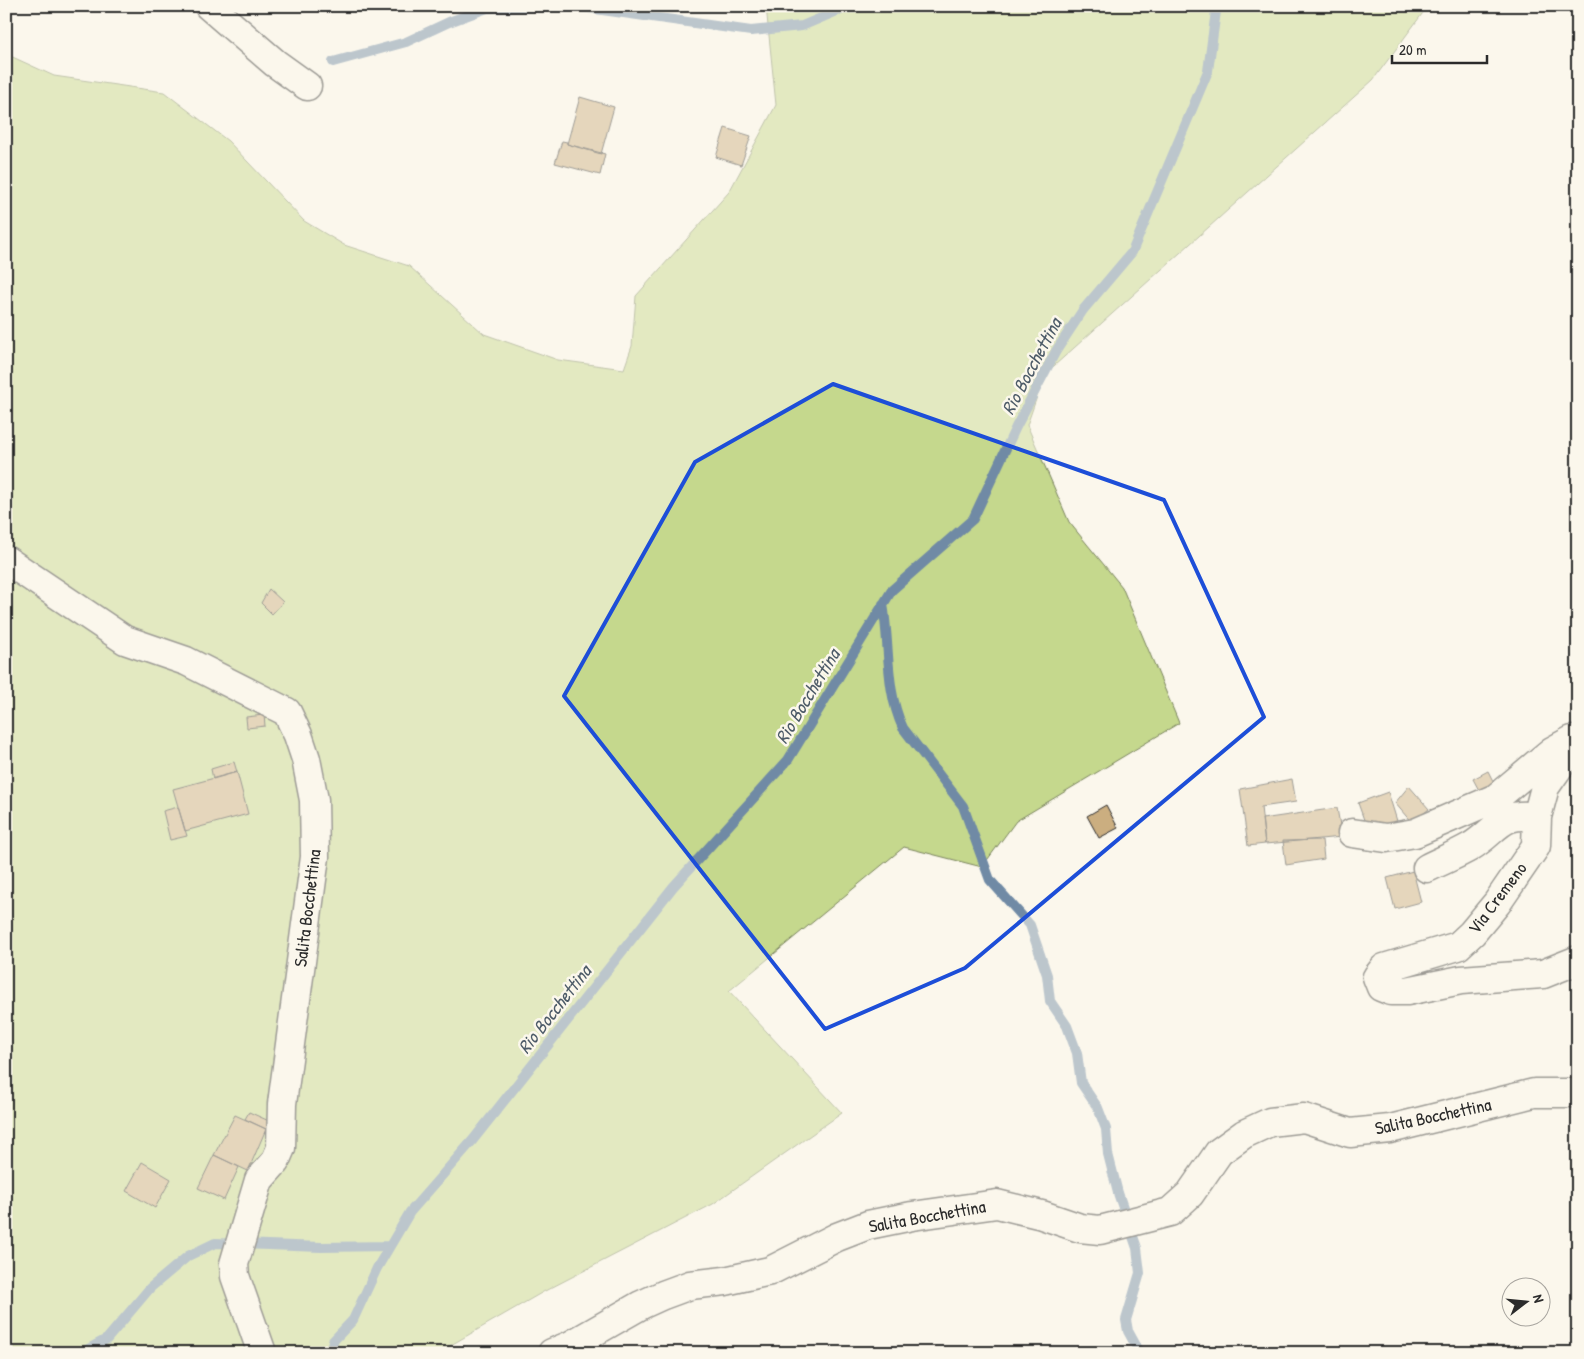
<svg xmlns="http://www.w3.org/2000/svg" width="1584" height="1359" viewBox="0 0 1584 1359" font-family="'Patrick Hand',sans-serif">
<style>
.green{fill:#c5d88d;stroke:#78825c}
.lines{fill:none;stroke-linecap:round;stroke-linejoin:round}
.stream{stroke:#6f8aa5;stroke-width:10}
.building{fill:#cbae80;stroke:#2b2b2b}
.minor-casing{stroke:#2b2b2b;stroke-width:31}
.minor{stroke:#fbf7ec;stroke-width:28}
.marked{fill:none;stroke:#1d4ed8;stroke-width:4;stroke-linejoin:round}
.labels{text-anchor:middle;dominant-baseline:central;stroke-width:5;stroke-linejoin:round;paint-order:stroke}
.street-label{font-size:18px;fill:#2b2b2b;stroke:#fbf7ec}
.water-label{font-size:19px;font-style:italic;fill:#4d5b68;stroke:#fbf7ec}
</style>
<rect width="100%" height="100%" fill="#fbf7ec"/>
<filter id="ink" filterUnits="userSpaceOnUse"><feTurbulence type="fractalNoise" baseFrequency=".02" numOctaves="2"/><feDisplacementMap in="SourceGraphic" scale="10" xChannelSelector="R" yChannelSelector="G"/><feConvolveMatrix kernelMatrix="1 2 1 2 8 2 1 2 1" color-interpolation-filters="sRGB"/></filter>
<g filter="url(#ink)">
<path class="green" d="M 766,6 L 1428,6 L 1373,80 L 1045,374 L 1027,425 L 1069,522 L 1122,587 L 1179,723 L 1016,821 L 982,867 L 904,847 L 729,991 L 842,1113 L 713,1204 L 543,1292 L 437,1353 L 6,1353 L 6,54 L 54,76 L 164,92 L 228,141 L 304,221 L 344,245 L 409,266 L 484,334 L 558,360 L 624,369 L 632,346 L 636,296 L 729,192 L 776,105 Z"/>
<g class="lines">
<path class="stream" d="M 574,6 L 751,31 L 802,26 L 842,9 L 860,6
M 1577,6 L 1578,7
M 333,62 L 406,42 L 449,22 L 487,8 L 547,6
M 883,604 C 890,645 885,690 903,728 L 963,806 L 990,880 L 1030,925 L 1047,975 L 1050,1001 L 1067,1026 L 1077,1053 L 1081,1083 L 1098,1108 L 1106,1129 L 1108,1154 L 1118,1193 L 1137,1248 L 1140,1273 L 1126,1320 L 1128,1331 L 1140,1353
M 81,1353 L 107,1339 L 150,1288 L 188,1256 L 215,1243 L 321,1247 L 390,1246
M 330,1353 L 333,1341 L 353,1320 L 377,1268 L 410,1212 L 473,1140 L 673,887 L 788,760 L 892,590 L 973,519 L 1016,427 L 1056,351 L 1083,310 L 1132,252 L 1208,71 L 1216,11 L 1219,6"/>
</g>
<path class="building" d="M 580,97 L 614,107 L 601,154 L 567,144 Z
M 725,128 L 751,136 L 741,165 L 716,157 Z
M 562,141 L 567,142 L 567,144 L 605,154 L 600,175 L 555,163 Z
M 269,589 L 283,602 L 272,614 L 261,603 Z
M 264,715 L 265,726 L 247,728 L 246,717 Z
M 234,762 L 237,772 L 213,779 L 211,769 Z
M 1488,771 L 1496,787 L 1481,794 L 1473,779 Z
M 237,772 L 248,814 L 185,831 L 173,789 Z
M 1292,779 L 1296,802 L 1261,807 L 1265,844 L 1248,846 L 1240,789 Z
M 1409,786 L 1429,809 L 1412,823 L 1395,803 Z
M 1388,792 L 1397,821 L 1368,831 L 1358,803 Z
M 1106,805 L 1118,828 L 1099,838 L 1087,816 Z
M 178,807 L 187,836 L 170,840 L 163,811 Z
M 1337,808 L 1342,837 L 1265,844 L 1262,819 Z
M 1322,840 L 1324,859 L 1286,865 L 1283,841 Z
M 1413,871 L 1421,902 L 1395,909 L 1387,878 Z
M 249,1112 L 269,1121 L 266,1129 L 245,1119 Z
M 235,1115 L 266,1129 L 248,1171 L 214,1155 Z
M 214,1155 L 239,1167 L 224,1200 L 198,1188 Z
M 142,1162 L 171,1179 L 155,1208 L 126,1191 Z"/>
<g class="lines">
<g class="minor-casing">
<path id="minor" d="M 209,6 L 275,63 L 307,86
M 6,560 L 125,640 L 186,661 L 287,712 L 298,735 L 306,759 L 314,800 L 315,857 L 282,1104 L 281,1148 L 275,1162 L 259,1180 L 234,1264 L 235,1276 L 262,1353
M 1578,740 L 1545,787 L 1537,817 L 1536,846 L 1497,903 L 1472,933 L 1458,946 L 1384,968 L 1377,977 L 1381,987 L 1391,991 L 1407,991 L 1461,980 L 1543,974 L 1578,960
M 1352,833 L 1386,838 L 1415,833 L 1496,798 L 1552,751 L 1572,740
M 1427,868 C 1441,861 1456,855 1470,847 C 1497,831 1501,810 1537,817
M 552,1353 L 571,1345 L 641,1305 L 663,1295 L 690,1285 L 725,1281 L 770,1271 L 837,1237 L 868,1225 L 912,1216 L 997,1204 L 1042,1215 L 1080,1228 L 1100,1230 L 1170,1212 L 1190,1194 L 1219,1152 L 1244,1134 L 1270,1122 L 1304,1118 L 1350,1133 L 1390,1129 L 1534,1093 L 1578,1093"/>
</g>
<use href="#minor" class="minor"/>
</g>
</g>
<path d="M0 0H1584V1359H0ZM 833,384 L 1164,500 L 1264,717 L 965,968 L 825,1029 L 564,696 L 695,462 Z" fill="#fbf7ec" fill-opacity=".55" fill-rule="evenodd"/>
<path class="marked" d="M 833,384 L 1164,500 L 1264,717 L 965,968 L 825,1029 L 564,696 L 695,462 Z"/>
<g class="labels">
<g class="street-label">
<text transform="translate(1497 898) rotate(-53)">Via Cremeno</text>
<text transform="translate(307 908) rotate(-83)">Salita Bocchettina</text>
<text transform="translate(1433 1116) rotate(-12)">Salita Bocchettina</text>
<text transform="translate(927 1216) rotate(-10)">Salita Bocchettina</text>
</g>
<g class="water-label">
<text transform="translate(1031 366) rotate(-62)">Rio Bocchettina</text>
<text transform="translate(807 696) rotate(-59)">Rio Bocchettina</text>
<text transform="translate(554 1009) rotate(-52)">Rio Bocchettina</text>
</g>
</g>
<rect width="1584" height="1359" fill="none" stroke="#fbf7ec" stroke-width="25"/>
<rect x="12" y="12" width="1559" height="1334" fill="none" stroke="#2b2b2b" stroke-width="2" filter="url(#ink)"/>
<g transform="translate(1526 1302) rotate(74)"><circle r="24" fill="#fbf7ec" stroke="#a8a59f"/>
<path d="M0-4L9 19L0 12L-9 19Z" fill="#2b2b2b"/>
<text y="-8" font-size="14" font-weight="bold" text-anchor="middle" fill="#2b2b2b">N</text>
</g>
<path d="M1392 55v8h95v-8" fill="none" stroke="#2b2b2b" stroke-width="2.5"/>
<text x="1399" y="55" font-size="15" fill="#2b2b2b" stroke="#fbf7ec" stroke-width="4" paint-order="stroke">20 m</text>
</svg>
